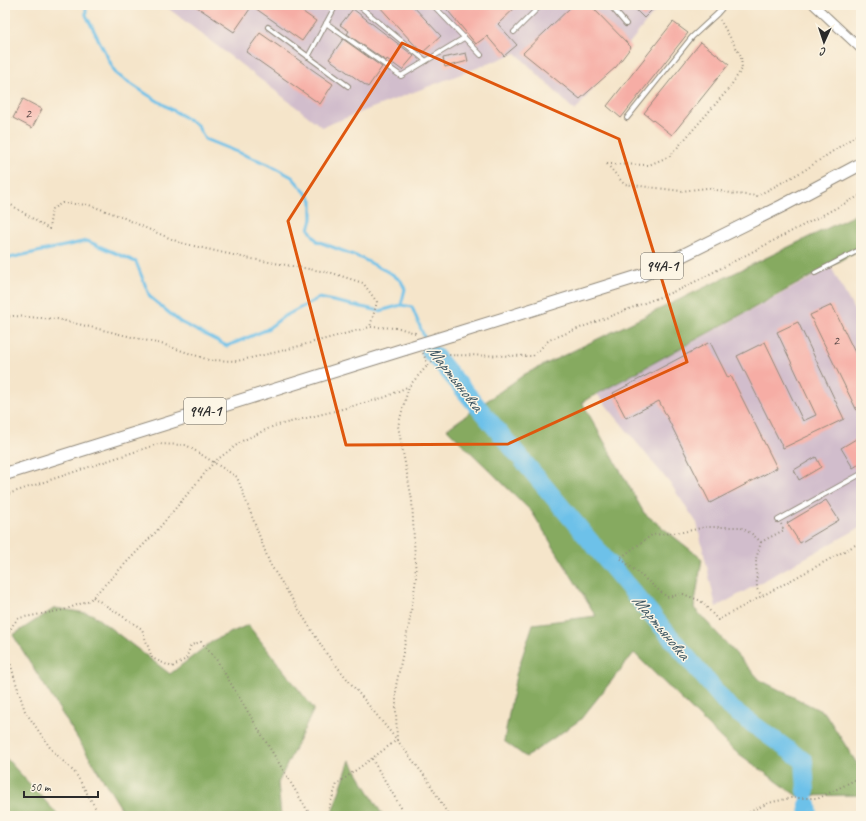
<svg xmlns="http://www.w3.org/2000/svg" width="866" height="821" viewBox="0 0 866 821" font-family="Caveat,sans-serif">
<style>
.industrial{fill:#d1bdcc}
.forest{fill:#86aa60;stroke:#586a46}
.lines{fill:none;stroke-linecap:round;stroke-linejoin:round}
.stream{stroke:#6dc1e9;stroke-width:3}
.river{stroke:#6dc1e9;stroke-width:18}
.building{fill:#f6ada5}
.lane-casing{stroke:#90887a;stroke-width:6}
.street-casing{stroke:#90887a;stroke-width:10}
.primary-casing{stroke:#90887a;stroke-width:14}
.path{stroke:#90887a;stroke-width:2;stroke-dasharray:1 3;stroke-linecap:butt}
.lane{stroke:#fff;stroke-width:4}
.street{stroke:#fff;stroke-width:8}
.primary{stroke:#fff;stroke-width:12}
.primary-bridge-casing{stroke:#90887a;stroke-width:14;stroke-linecap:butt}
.primary-bridge{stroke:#fff;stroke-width:12}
.marked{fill:none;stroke:#df570e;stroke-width:3;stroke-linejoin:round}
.labels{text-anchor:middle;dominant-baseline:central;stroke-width:3;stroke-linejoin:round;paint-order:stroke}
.number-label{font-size:14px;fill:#5e4c4a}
.shield{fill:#fcf5e5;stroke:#6a6863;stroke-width:1}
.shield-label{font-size:15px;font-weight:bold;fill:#2b2b2b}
.water-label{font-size:17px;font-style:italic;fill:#3f5864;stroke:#fcf5e5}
</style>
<rect width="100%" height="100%" fill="#fcf5e5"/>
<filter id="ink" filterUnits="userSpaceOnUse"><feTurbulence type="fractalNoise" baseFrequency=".025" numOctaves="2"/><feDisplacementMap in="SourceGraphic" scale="8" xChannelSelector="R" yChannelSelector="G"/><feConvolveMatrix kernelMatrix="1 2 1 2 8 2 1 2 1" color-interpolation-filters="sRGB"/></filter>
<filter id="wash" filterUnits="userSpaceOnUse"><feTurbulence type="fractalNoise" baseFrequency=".012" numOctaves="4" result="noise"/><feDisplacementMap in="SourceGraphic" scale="16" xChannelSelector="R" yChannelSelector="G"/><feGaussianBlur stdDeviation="0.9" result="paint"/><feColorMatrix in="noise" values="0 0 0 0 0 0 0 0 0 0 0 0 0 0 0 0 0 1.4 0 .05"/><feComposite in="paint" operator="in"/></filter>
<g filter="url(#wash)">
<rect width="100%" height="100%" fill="#f5e5ca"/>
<path class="industrial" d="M 164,5 L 660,5 L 575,111 L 516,53 L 322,127 Z
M 831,267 L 861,323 L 861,527 L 716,607 L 697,523 L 672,486 L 597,394 Z"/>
<path class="forest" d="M 861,212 L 861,249 L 597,394 L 582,402 L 644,513 L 702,559 L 694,608 L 760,680 L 825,713 L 861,770 L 861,795 L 797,796 L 731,748 L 634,653 L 580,720 L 526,757 L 504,741 L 516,675 L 533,624 L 596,616 L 532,512 L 447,429 L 525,374 Z
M 55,608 L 92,614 L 170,674 L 214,640 L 248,625 L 314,709 L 278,783 L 281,816 L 126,816 L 13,635 Z
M 5,757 L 59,816 L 5,816 Z
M 350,760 L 383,816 L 331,816 Z"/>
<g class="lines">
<path class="stream" d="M 86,5 L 86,15 L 116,74 L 148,95 L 197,125 L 205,139 L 270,165 L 292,177 L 312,200 L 312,219 L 309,229 L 317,241 L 361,258 L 392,274 L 401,281 L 405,289 L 401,305
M 5,259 L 87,241 L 136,262 L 150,297 L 180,322 L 227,346 L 266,330 L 283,317 L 319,298 L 380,311 L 401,305 L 412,307 L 425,339
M 427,344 L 430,352"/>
<path class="river" d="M 430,352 L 437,358 L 729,707 L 804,761 L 806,791
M 808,805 L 809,816"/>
</g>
<g id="blocks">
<path class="building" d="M 194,5 L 293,5 L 316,21 L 302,41 L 252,6 L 234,32 Z
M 378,5 L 412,5 L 441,36 L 422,53 Z
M 443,5 L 518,5 L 498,24 L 517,45 L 504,56 L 487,36 L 476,44 Z
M 573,5 L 590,5 L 631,47 L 616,67 L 580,99 L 523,53 Z
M 631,5 L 657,5 L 644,18 Z
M 353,9 L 414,56 L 402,70 L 387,59 L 386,61 L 347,34 L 349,31 L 340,25 Z
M 673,22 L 688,33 L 621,118 L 607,106 Z
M 260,33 L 333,84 L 320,104 L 246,52 Z
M 343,39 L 382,67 L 368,87 L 329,59 Z
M 701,42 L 729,64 L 672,135 L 644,113 Z
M 466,53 L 468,61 L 445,67 L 443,58 Z
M 23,99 L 42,109 L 32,128 L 13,118 Z
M 832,305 L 861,365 L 861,419 L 810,315 Z
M 798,322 L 844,419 L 783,448 L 737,356 L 765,342 L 803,421 L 816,415 L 777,332 Z
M 710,342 L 728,378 L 731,376 L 777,468 L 710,503 L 659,401 L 626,418 L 613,393 Z
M 861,436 L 861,463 L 853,468 L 841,448 Z
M 816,457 L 821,467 L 799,480 L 794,470 Z
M 826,500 L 839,520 L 800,543 L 787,523 Z"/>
</g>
</g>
<g filter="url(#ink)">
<use href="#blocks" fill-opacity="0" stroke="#90887a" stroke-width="1"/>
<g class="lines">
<g class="lane-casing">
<path id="lane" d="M 358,5 L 426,61
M 433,5 L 481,55
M 610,5 L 626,24
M 326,23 L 401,76 L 464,38
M 268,27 L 348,86
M 514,32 L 541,5
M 308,57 L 336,5
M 627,118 L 692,37 L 717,14 L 725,5
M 815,273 L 861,249
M 778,520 L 861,474"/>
</g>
<g class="street-casing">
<path id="street" d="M 814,5 L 861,49"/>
</g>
<g class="primary-casing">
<path id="primary" d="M 451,335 L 643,275 L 782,206 L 861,164
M 5,474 L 405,349"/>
</g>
<path class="path" d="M 607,164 L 624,184 L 681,191 L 707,188 L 735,194 L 757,196 L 805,170 L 861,132
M 607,164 L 649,165 L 670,156 L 727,91 L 742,69 L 741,56 L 720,20
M 5,201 L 49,229 L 52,209 L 62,203 L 89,205 L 120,216 L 148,229 L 181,243 L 246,258 L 332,273 L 363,283 L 377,302 L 370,327
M 5,317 L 13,316 L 57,319 L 165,345 L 209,360 L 237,361 L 277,352 L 370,327 L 399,328 L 415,333 L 415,334
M 423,353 L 428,365
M 5,495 L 158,444 L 186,445 L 237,477 L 270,564 L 326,653 L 397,740 L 427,779 L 449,816
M 781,524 L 784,530 L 761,542 L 752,534 L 740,527 L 706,527 L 683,532 L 652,535 L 620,558 L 667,597 L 683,594 L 701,601 L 718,620 L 861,542
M 761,542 L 756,559 L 757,589 L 762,596
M 93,597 L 142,629 L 152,658 L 172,667 L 186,659 L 191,645 L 201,642 L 216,659 L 309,813
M 5,639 L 14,623 L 19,618 L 64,610 L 90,600 L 155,533 L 214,462 L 242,441 L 274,426 L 331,412 L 386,397 L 409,386
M 5,645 L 16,683 L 25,711 L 51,749 L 76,774 L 100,816
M 372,759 L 406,816
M 326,816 L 337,784 L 397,740 L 396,712 L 396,686 L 401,662 L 409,624 L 416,579 L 412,500 L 398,426 L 409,386 L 428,365 L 441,355 L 533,356 L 549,340 L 683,288 L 861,195
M 742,816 L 768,803 L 791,798 L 819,798 L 861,777"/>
<use href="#lane" class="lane"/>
<use href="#street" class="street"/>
<use href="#primary" class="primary"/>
<g class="primary-bridge-casing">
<path id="primary-bridge" d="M 405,349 L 451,335"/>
</g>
<use href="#primary-bridge" class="primary-bridge"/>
</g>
</g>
<path class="marked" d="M 402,43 L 619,139 L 687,362 L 508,444 L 346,445 L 288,221 Z"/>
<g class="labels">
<g class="number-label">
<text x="28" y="113">2</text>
<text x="836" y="340">2</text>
</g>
<g class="shield">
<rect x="641" y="253" width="42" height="26" rx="3"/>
<rect x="184" y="398" width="42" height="26" rx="3"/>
</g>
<g class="shield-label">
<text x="662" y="266">94А-1</text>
<text x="205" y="411">94А-1</text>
</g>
<g class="water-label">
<text transform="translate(455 378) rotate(52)">Мартьяновка</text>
<text transform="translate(661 627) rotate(50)">Мартьяновка</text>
</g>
</g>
<rect width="866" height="821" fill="none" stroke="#fcf5e5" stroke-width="20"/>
<g transform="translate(824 42) rotate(183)" stroke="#fcf5e5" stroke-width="3" paint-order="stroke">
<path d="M0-3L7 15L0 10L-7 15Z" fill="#2b2b2b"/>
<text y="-6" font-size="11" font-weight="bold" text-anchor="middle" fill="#2b2b2b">С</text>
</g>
<path d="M24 791v6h74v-6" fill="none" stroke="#2b2b2b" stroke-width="2"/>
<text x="30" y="791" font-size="12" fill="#2b2b2b" stroke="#fcf5e5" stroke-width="3" paint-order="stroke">50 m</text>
</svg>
